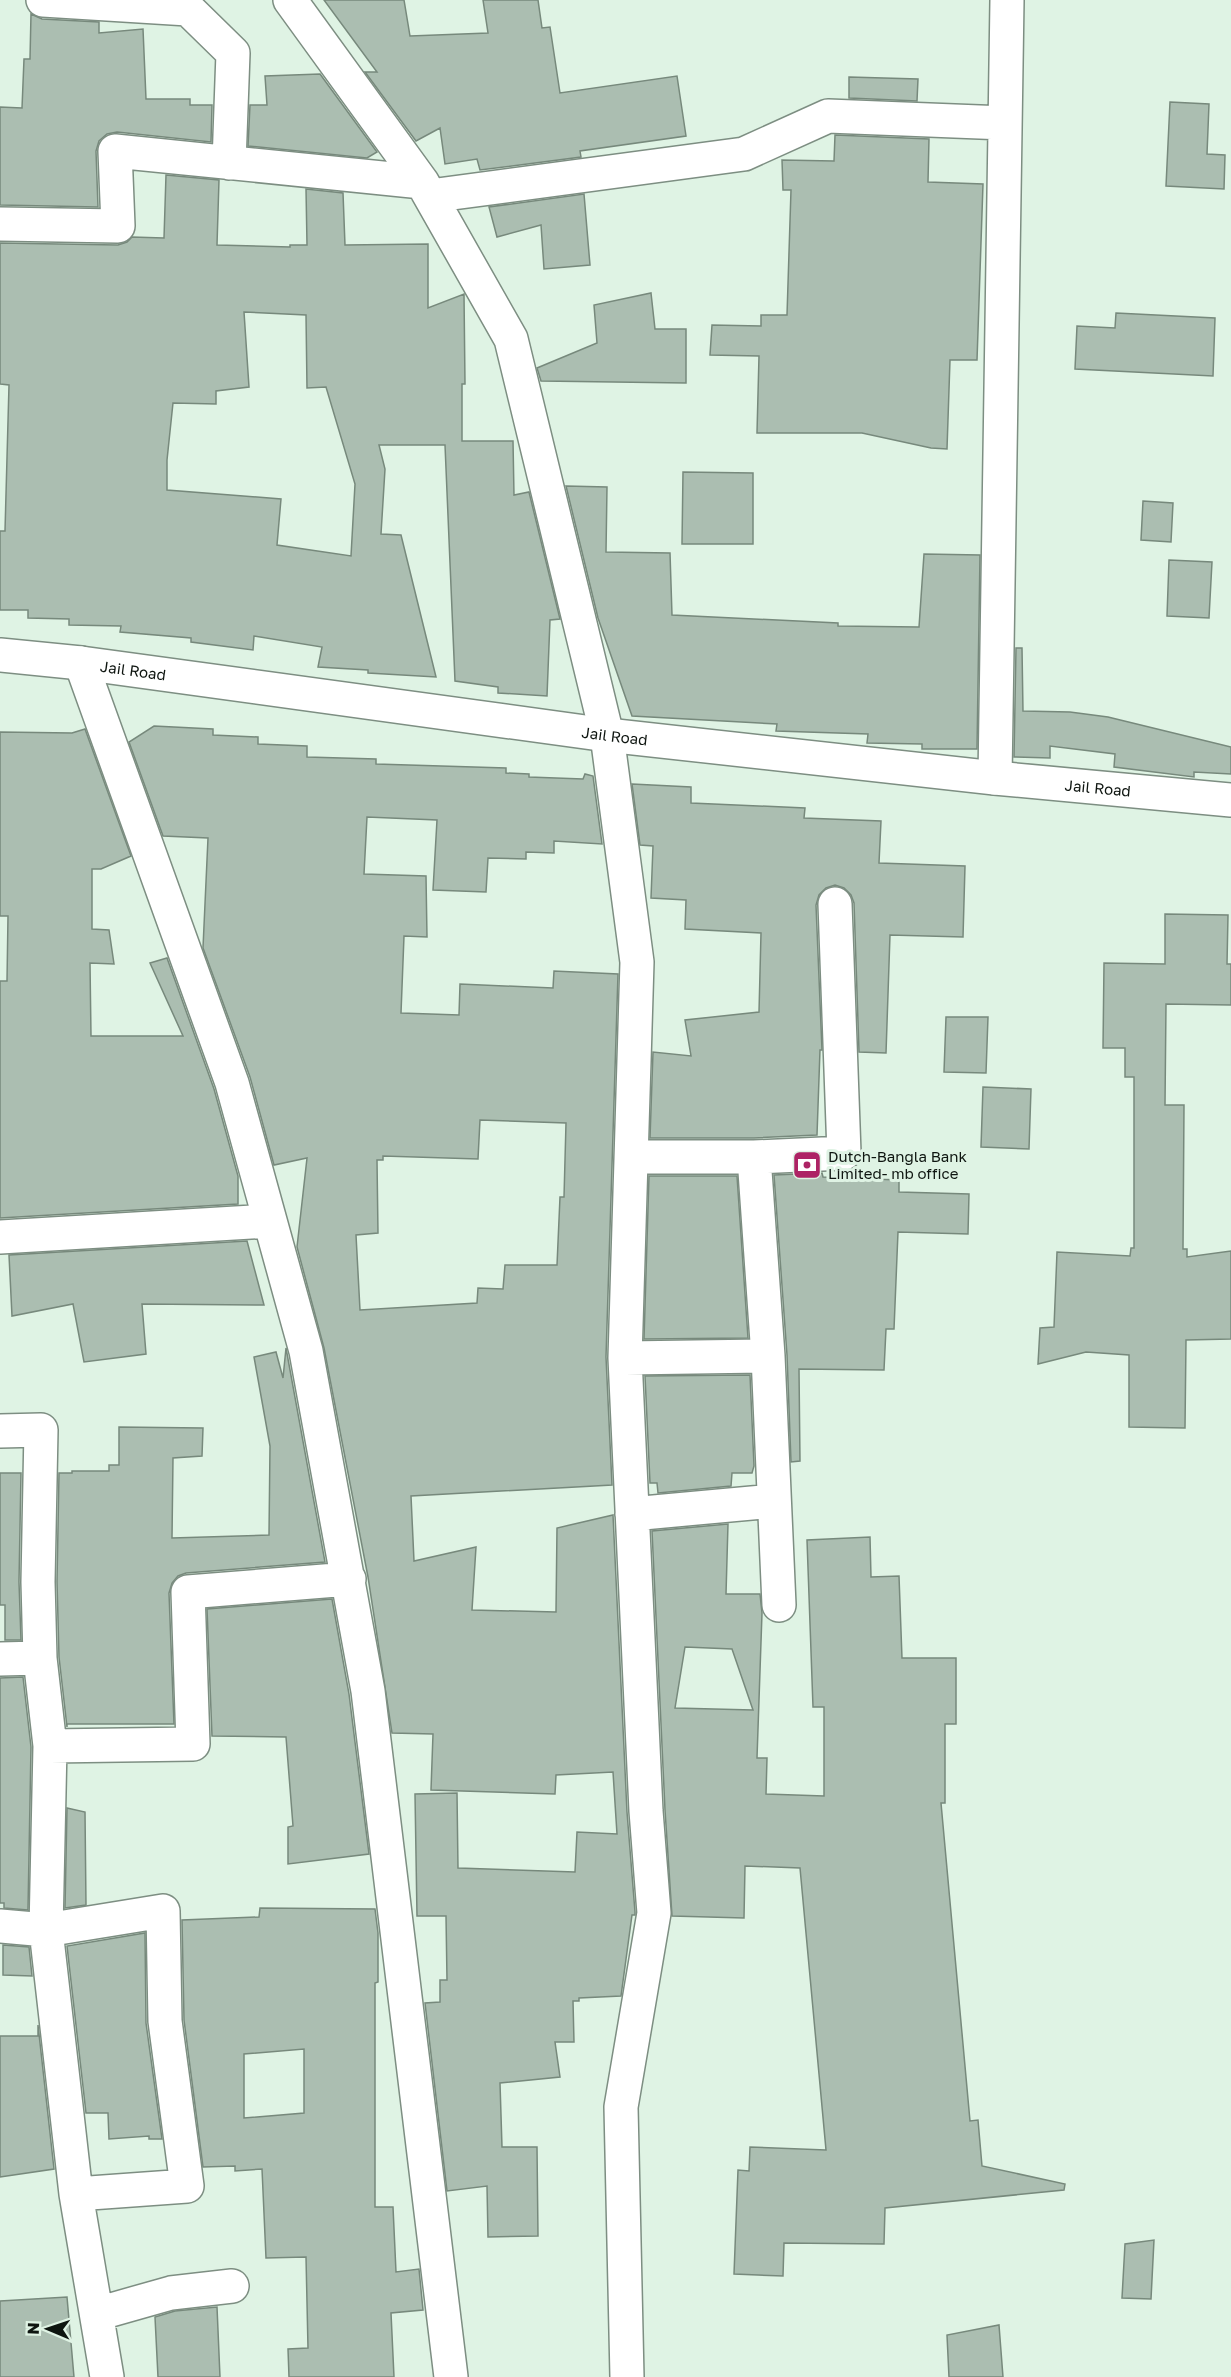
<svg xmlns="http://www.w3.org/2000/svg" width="1231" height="2377" viewBox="0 0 1231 2377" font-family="'Golos Text',sans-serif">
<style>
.building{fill:#abbeb1;stroke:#77897c;stroke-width:1.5;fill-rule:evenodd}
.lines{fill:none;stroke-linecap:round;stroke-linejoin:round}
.minor-casing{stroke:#7d8e82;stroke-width:36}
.highway-casing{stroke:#7d8e82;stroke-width:36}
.minor{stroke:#fff;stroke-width:33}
.highway{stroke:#fff;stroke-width:33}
.labels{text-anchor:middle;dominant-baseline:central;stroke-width:6;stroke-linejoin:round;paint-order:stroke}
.street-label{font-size:15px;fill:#0e1510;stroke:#dff3e4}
.poi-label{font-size:15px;fill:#0e1510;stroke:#dff3e4;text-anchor:start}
</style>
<rect width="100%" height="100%" fill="#dff3e4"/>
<path class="building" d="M 324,0 L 404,0 L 410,36 L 488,33 L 483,0 L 538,0 L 542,28 L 550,27 L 560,93 L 677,76 L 686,136 L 580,151 L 581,157 L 480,170 L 477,159 L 445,164 L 440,128 L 416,141 L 365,72 L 377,72 Z
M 31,14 L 42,19 L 99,22 L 99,33 L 143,29 L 146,99 L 190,99 L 190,105 L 212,105 L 211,142 L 117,132 L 107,134 L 99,141 L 96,151 L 98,207 L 0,205 L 0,107 L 22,108 L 24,59 L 30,59 Z
M 320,74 L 377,152 L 367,158 L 248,146 L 250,105 L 267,105 L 265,76 Z
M 849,77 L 918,79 L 917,101 L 849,98 Z
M 1170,102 L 1209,104 L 1207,154 L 1225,155 L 1224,189 L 1166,186 Z
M 835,135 L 929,139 L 928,182 L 983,184 L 977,360 L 950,360 L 947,449 L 931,448 L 862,433 L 757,433 L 759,356 L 710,355 L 712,325 L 761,326 L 761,315 L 787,315 L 791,190 L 783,190 L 782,160 L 834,161 Z
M 166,175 L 219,180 L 217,245 L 290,247 L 290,245 L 307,245 L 306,189 L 343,193 L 345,245 L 428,244 L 428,308 L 464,294 L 465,384 L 462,384 L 462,441 L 513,441 L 514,495 L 529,492 L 560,619 L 550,620 L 547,696 L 498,693 L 498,687 L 455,681 L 445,445 L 379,445 L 385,469 L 381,534 L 401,535 L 436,677 L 368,673 L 368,670 L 318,667 L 322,647 L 254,636 L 253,650 L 191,642 L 191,638 L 120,632 L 121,626 L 69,625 L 69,619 L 28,618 L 28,610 L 0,610 L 0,531 L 5,531 L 9,385 L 0,384 L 0,243 L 118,245 L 127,242 L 132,237 L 164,238 ZM 244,312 L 306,315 L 307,388 L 326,387 L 355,484 L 351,556 L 277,545 L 281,499 L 167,490 L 167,460 L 173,403 L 216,404 L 216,391 L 249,387 Z
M 584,194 L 590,265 L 544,269 L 541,225 L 497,237 L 489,207 Z
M 651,293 L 655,329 L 686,329 L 686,383 L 541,381 L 537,368 L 597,343 L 594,305 Z
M 1116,313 L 1215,318 L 1213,376 L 1075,369 L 1077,326 L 1115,328 Z
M 683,472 L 753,473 L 753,544 L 682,544 Z
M 566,486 L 607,487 L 606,552 L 670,553 L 672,615 L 838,623 L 838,626 L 919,627 L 924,554 L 980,555 L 977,749 L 922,749 L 922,744 L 867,743 L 868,734 L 776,731 L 777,724 L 632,716 L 598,618 Z
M 1143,501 L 1173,503 L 1171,542 L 1141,540 Z
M 1169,560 L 1212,562 L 1209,618 L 1167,616 Z
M 1016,648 L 1022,648 L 1023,711 L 1070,712 L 1108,717 L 1231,747 L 1231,774 L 1194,772 L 1194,777 L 1114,767 L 1115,754 L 1050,746 L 1050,758 L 1014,757 Z
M 154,726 L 213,729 L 213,735 L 258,737 L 258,744 L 307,746 L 307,757 L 376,759 L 376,764 L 506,768 L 506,773 L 529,774 L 529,777 L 583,779 L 585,774 L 593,776 L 602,844 L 554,841 L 554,853 L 526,852 L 526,859 L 488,858 L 486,892 L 433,890 L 437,820 L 367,817 L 364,874 L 426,876 L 427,937 L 404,936 L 401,1013 L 459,1015 L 460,984 L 553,988 L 554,971 L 618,974 L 606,1357 L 612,1485 L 411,1496 L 414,1561 L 476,1547 L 472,1610 L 556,1612 L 557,1528 L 613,1515 L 627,1812 L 635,1912 L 635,1915 L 632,1915 L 621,1996 L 579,1998 L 579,2001 L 573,2001 L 574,2042 L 555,2042 L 560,2077 L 500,2083 L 502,2147 L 537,2147 L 538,2236 L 488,2237 L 487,2186 L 447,2191 L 425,2003 L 440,2002 L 440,1980 L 447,1980 L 446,1916 L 417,1916 L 415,1794 L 457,1793 L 458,1868 L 575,1872 L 577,1832 L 617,1834 L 613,1772 L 556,1775 L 555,1794 L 431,1790 L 433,1734 L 392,1733 L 368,1577 L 324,1348 L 297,1247 L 307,1158 L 274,1165 L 250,1077 L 203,948 L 208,838 L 163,836 L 129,742 ZM 480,1120 L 566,1123 L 564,1197 L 560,1197 L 557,1265 L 505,1265 L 503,1289 L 478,1288 L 477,1303 L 360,1310 L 356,1235 L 378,1233 L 377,1160 L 383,1160 L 383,1156 L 478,1159 Z
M 85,729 L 131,856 L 101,869 L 92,869 L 92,929 L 109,930 L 114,964 L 90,963 L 91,1036 L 183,1036 L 150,963 L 167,958 L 214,1089 L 238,1176 L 238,1204 L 0,1218 L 0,981 L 7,981 L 8,916 L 0,916 L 0,732 L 72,733 Z
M 632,784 L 691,787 L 691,803 L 805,808 L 804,818 L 881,821 L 879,863 L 965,866 L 963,937 L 890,935 L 886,1053 L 859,1052 L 854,903 L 851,895 L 844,888 L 835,885 L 826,888 L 819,895 L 816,905 L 822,1050 L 820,1050 L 817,1135 L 754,1138 L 650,1138 L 653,1052 L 691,1056 L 685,1020 L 759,1012 L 761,933 L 685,929 L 686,900 L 651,898 L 653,846 L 640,845 Z
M 1165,914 L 1228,915 L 1227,964 L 1231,964 L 1231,1005 L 1166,1004 L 1165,1105 L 1184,1105 L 1183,1249 L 1187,1249 L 1187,1257 L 1231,1251 L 1231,1339 L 1186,1340 L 1185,1428 L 1129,1427 L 1129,1355 L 1086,1352 L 1038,1364 L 1040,1328 L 1054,1327 L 1057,1252 L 1130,1256 L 1131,1248 L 1134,1248 L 1134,1077 L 1125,1077 L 1125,1048 L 1103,1048 L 1104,963 L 1165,964 Z
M 946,1017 L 988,1017 L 986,1073 L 944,1072 Z
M 983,1087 L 1031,1089 L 1029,1149 L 981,1147 Z
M 822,1173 L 823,1177 L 899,1180 L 899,1192 L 969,1194 L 968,1234 L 898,1232 L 894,1329 L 886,1329 L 884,1370 L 799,1369 L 800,1461 L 791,1462 L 787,1355 L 774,1175 Z
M 649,1176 L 737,1176 L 748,1338 L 644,1339 Z
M 247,1241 L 264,1305 L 142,1304 L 146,1354 L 84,1362 L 73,1304 L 12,1316 L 9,1255 Z
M 286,1348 L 325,1562 L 186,1573 L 178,1576 L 172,1583 L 169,1593 L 174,1724 L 67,1724 L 67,1727 L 59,1657 L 57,1582 L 59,1473 L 72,1473 L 72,1471 L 109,1471 L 109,1465 L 119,1465 L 119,1427 L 203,1428 L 202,1456 L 173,1458 L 172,1538 L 269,1535 L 270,1446 L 254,1357 L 276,1352 L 283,1378 Z
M 750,1375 L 754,1466 L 752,1473 L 732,1473 L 731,1486 L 658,1493 L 657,1483 L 650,1483 L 645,1376 Z
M 0,1473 L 21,1473 L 19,1582 L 21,1640 L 5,1640 L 5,1605 L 0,1605 Z
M 728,1524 L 726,1594 L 760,1594 L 762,1613 L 757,1758 L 767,1758 L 766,1794 L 824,1796 L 824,1707 L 813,1707 L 807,1540 L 870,1537 L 871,1577 L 899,1576 L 902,1658 L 956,1658 L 956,1724 L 945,1724 L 945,1803 L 941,1803 L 970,2121 L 978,2120 L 982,2166 L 1065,2184 L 1064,2190 L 885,2208 L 884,2244 L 784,2243 L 783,2276 L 734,2274 L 738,2170 L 749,2171 L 750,2147 L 826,2150 L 800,1868 L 745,1866 L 744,1918 L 672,1916 L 665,1810 L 652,1531 ZM 685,1647 L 732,1649 L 753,1710 L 675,1708 Z
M 332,1599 L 349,1694 L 369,1854 L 288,1864 L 288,1827 L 293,1826 L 286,1737 L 212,1736 L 207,1609 Z
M 23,1677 L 31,1747 L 28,1910 L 4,1908 L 4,1903 L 0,1903 L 0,1678 Z
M 67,1808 L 85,1812 L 86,1905 L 65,1908 Z
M 260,1908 L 375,1909 L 378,1933 L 378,1982 L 375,1983 L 375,2207 L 393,2207 L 396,2272 L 419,2269 L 423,2310 L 391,2313 L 394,2377 L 289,2377 L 288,2349 L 308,2348 L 306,2257 L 266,2258 L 262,2169 L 235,2171 L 235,2166 L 203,2167 L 184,2020 L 182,1920 L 259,1917 ZM 304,2049 L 304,2113 L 244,2118 L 244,2054 Z
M 145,1933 L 146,2023 L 162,2139 L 149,2139 L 149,2136 L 109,2139 L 108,2113 L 86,2113 L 67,1946 Z
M 3,1945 L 29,1947 L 32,1976 L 3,1975 Z
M 38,2025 L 54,2169 L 0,2177 L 0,2036 L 38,2036 Z
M 1154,2240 L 1151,2299 L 1122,2298 L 1125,2244 Z
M 67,2297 L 74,2377 L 0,2377 L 0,2301 Z
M 217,2307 L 220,2377 L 158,2377 L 155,2317 L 175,2311 Z
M 999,2325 L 1003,2377 L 949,2377 L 947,2335 Z"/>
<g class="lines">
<g class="minor-casing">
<path id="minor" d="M 43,0 L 188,9 L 233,53 L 229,163
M 290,0 L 422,182 L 511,339 L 607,735 L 637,962 L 625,1358 L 646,1811 L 654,1913 L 621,2107 L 627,2377
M 430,196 L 744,154 L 828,116 L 1005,123
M 0,224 L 118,226 L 115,151 L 422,182
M 81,663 L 232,1083 L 306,1351 L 368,1691 L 451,2377
M 995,778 L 1007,0
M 632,1157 L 754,1157 L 844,1153 L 835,904
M 754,1157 L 768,1356 L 779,1605
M 0,1237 L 270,1221
M 625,1358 L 768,1356
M 0,1431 L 41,1430 L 38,1582 L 40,1658 L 0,1659
M 632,1514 L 773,1501
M 40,1658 L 50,1746
M 0,1926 L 46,1930 L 76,2194 L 107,2377
M 76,2194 L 187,2186 L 165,2021 L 163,1911 L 46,1930 L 50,1746 L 193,1744 L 188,1592 L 349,1579
M 97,2314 L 171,2293 L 232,2286"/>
</g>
<g class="highway-casing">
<g id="highway">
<path id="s1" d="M 0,655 L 81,663 L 607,735 L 995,778 L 1231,800"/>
</g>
</g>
<use href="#minor" class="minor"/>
<use href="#highway" class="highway"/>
</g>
<defs>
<g id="bank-square" transform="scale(1.5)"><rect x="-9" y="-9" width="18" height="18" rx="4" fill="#ad2365" stroke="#dff3e4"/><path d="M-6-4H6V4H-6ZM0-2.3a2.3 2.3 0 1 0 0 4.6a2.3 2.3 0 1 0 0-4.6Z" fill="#fff"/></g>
</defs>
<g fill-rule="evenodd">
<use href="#bank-square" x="807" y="1165"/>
</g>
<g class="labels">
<g class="street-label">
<text stroke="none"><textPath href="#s1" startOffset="134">Jail Road</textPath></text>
<text stroke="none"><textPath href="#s1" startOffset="620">Jail Road</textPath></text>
<text stroke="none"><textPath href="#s1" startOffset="1106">Jail Road</textPath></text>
</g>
<g class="poi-label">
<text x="828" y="1156">Dutch-Bangla Bank<tspan x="828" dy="17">Limited- mb office</tspan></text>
</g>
</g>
<g transform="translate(48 2329) rotate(272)" stroke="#dff3e4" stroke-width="4.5" paint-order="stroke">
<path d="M0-4.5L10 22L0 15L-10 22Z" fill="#0e1510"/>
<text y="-9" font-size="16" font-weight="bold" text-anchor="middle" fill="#0e1510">N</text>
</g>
</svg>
